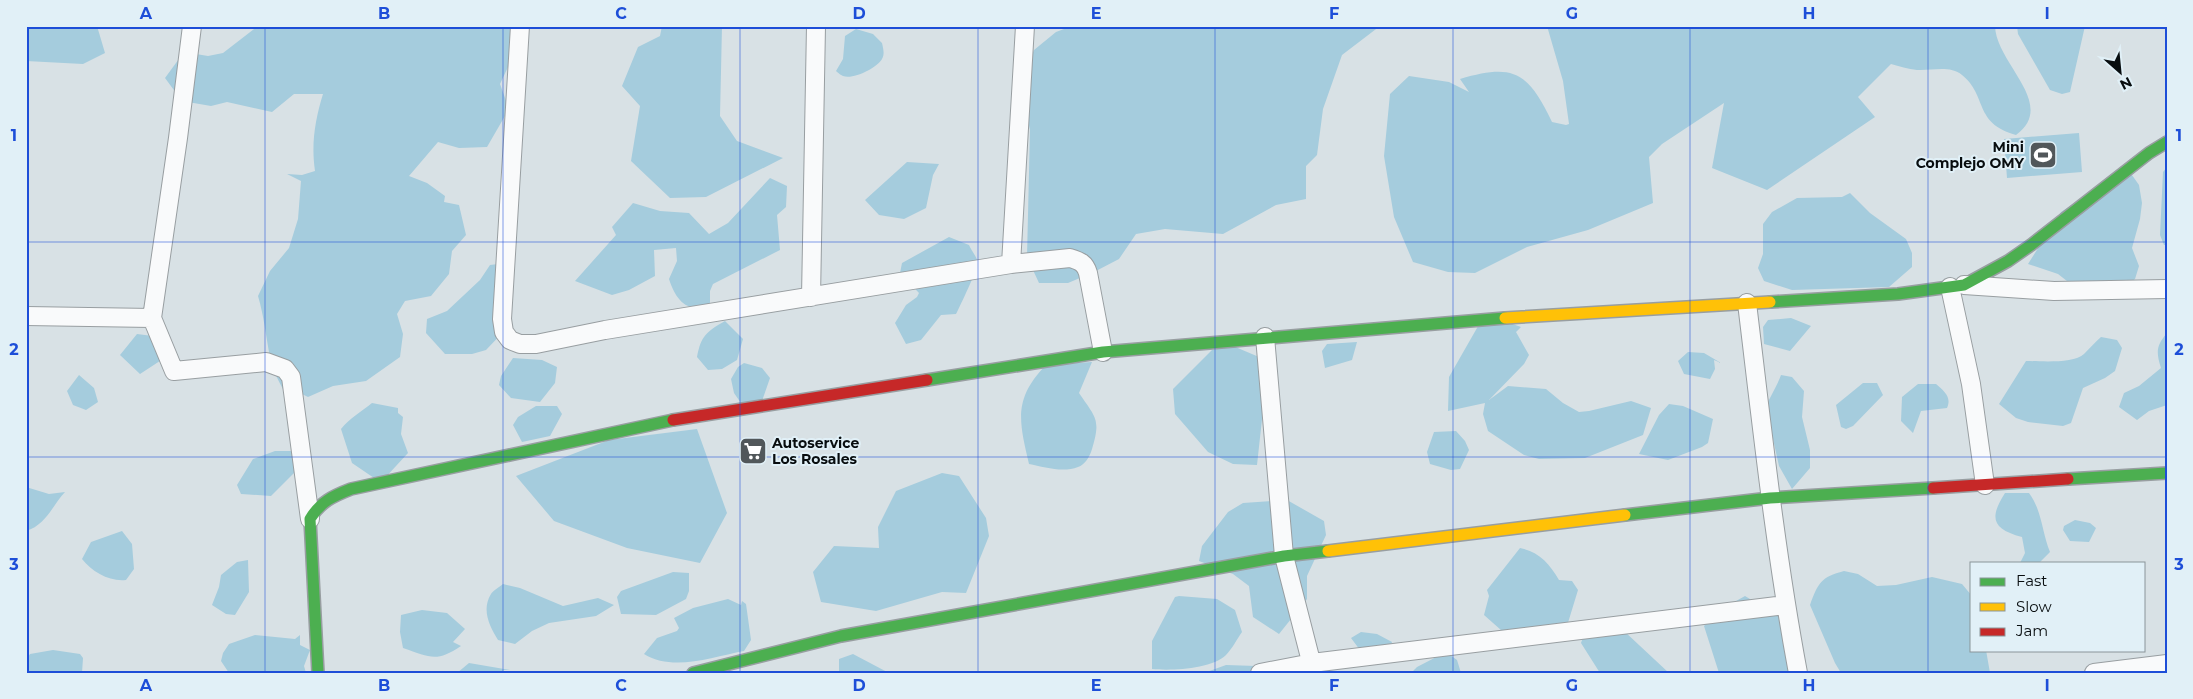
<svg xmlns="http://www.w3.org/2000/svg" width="2193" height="699" viewBox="0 0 2193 699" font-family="Montserrat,sans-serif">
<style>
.green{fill:#a5ccdd}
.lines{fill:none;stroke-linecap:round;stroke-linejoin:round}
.street-casing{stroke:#989ea1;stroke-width:20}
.fast-casing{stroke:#989ea1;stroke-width:14}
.slow-casing{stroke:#989ea1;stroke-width:14}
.jam-casing{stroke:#989ea1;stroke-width:14}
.street{stroke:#f9fafb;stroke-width:18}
.fast{stroke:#4caf50;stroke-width:11}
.slow{stroke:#ffc107;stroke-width:11}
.jam{stroke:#c62828;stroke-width:11}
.grid{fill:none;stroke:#1d4ed8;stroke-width:1;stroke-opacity:0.55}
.labels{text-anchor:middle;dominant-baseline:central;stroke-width:4;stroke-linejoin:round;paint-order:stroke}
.poi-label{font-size:14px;font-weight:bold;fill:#080d0f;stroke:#e1f0f7;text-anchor:end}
.neatline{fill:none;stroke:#1d4ed8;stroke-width:2}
.grid-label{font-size:16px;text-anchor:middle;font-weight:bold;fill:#1d4ed8}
</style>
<rect width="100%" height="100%" fill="#d8e1e5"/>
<path class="green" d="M 26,26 L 97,26 L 105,53 L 83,64 L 26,61 Z
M 258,26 L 518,26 L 516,50 L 500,84 L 509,109 L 487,147 L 459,148 L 438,142 L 409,176 L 427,183 L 445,196 L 444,202 L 459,205 L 466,235 L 452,251 L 449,274 L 431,296 L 405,301 L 397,314 L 403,334 L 400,357 L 366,381 L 333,386 L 308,397 L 296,391 L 285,393 C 279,381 272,370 270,357 C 266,337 264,316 258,296 L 270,271 L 289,248 L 298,219 L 301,181 L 287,174 L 302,175 L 315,171 C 311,144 315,120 323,94 L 294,94 L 272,112 L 227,102 L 211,106 L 182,101 L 165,78 L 184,52 L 208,56 L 223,53 Z
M 662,26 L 722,26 L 720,116 L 737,141 L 783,158 L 706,197 L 670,198 L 631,161 L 640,106 L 622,86 L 638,47 L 660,36 Z
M 1072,26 L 1380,26 L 1342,55 L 1323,109 L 1317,155 L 1306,166 L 1306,199 L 1276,205 L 1223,234 L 1165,229 L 1136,234 L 1119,259 L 1094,272 L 1068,283 L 1039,283 L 1027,257 L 1030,130 L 1024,103 L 1023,76 L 1034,50 L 1056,32 Z
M 1547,26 L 1995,26 C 1996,64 2058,104 2016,135 C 1973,123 1988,96 1962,75 C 1950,65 1931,71 1917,70 C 1908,69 1899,66 1891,64 L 1858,97 L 1875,117 L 1767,190 L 1712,168 L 1724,103 L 1662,144 L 1649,157 L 1653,203 L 1588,230 L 1527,247 L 1475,273 L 1448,272 L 1413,262 L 1394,217 L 1384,156 L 1390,94 L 1409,76 L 1449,82 L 1469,92 L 1460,79 C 1514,63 1528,72 1552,122 L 1566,125 L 1569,124 L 1563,81 Z
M 2017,26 L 2085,26 L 2070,92 L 2062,94 L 2050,90 L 2018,34 Z
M 856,29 L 873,34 L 882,43 C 883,48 885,54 882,59 C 877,68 853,80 843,76 C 842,76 837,72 836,71 L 843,59 L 845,36 Z
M 2079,133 L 2082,172 L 2007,178 L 2004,139 Z
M 907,162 L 939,164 L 933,175 L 926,208 L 904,219 L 879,215 L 865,200 Z
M 2167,167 L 2167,245 L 2164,245 L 2160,235 L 2163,172 Z
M 2127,168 L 2139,185 L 2142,203 L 2140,219 L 2132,248 L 2139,266 L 2135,279 L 2124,287 L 2067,281 L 2058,274 L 2028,264 L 2061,212 Z
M 770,178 L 787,186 L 786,207 L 777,215 L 780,250 L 713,284 L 710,291 L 710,306 C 686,313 676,300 669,279 L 677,261 L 676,248 L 654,250 L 655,276 L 629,290 L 612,295 L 575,281 L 616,235 L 612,227 L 633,203 L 660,211 L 689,213 L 709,234 L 728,223 Z
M 1850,193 L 1870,213 L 1906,239 L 1912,253 L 1912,267 L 1889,287 L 1792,290 L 1764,281 L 1758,268 L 1763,254 L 1763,224 L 1772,212 L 1797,198 L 1842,197 Z
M 949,237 L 969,245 C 971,250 977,257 978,263 C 978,268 960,306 956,314 L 941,315 L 921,340 L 906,344 L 895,323 L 906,305 L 917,297 L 919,293 L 900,273 L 902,263 Z
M 506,263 L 514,274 L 507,328 L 486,350 L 472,354 L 445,354 L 426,333 L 427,319 L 447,311 L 480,280 L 490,265 Z
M 1485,314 L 1521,327 L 1516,332 L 1529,355 L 1524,364 L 1489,400 L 1508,386 L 1546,389 L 1563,403 L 1579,412 L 1589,411 L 1631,401 L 1651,408 L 1643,435 L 1585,458 L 1539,459 L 1524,455 L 1488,431 L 1483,414 L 1485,403 L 1448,411 L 1449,377 Z
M 1791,318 L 1811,326 L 1790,351 L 1764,344 L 1763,327 L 1768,320 Z
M 725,321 L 743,339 L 737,360 L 722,369 L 708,370 L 697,357 C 701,336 706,332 725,321 Z
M 2167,333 L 2167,405 L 2149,411 L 2137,420 L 2119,407 L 2124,393 L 2139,386 L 2161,368 C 2156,352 2156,346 2167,333 Z
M 137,334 L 168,338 L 166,357 L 140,374 L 120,355 Z
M 2101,337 L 2117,340 L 2122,348 L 2115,371 L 2105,378 L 2083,388 L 2071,423 L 2063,426 L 2028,422 L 2016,418 L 1999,404 L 2026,361 C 2040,361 2074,364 2084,354 C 2090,348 2095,342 2101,337 Z
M 1357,342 L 1352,360 L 1325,368 L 1322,351 L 1327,344 Z
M 1233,346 L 1259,357 L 1264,401 L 1257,465 L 1233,464 L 1208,452 L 1175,414 L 1173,389 L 1212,350 Z
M 1688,352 L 1704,353 L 1721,363 L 1714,360 L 1715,369 L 1710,379 L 1684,374 L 1678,361 Z
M 513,358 L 542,360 L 557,367 L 555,383 L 540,402 L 511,398 L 499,385 L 501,376 Z
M 1092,362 L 1079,393 C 1096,418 1101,419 1092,449 C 1090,456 1085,465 1078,467 C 1063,473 1044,467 1029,464 C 1019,421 1013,399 1046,365 Z
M 744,363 L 762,368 L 770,378 L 761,404 L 745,409 L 734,393 L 731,379 L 738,367 Z
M 79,375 L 94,388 L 98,402 L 86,410 L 73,405 L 67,391 Z
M 1781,375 L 1792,377 L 1804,391 L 1802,417 L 1810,450 L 1810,468 L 1792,489 L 1779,466 L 1773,439 L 1761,419 C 1766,403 1775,391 1781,375 Z
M 1863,383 L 1877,383 L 1883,395 L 1853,426 L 1846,429 L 1841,427 L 1836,405 Z
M 1918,384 L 1936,384 C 1944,391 1952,397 1947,408 L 1921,411 L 1913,433 L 1901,421 L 1902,397 Z
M 372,403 L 398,408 L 398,413 L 403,417 L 401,434 L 408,453 L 384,479 L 377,480 L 352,463 L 341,429 C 350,418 361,412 372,403 Z
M 1669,404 L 1683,406 L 1713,419 L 1708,443 L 1702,447 L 1668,460 L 1639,454 L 1659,415 Z
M 536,406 L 557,406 L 562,414 L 550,436 L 522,442 L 513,425 L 518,417 Z
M 697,429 L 727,513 L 700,563 L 627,548 L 554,521 L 516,476 L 609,440 Z
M 1456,431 L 1465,441 L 1469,450 L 1460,469 L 1451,470 L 1430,464 L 1427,452 L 1434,432 Z
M 275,451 L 296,451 L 304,463 L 271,496 L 241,494 L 237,485 L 253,459 Z
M 942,473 L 959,476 L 986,518 L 989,536 L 966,593 L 942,592 L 876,611 L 821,602 L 813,572 L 834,546 L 879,548 L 878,527 L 896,491 Z
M 26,487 L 49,494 L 65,492 C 52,506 46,525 26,531 Z
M 2005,493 L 2029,493 C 2042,510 2042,533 2050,552 L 2039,563 L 2020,563 L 2025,553 L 2022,537 C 1992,529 1989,518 2005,493 Z
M 1287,500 L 1324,521 L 1326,535 L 1307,576 L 1307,599 L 1279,634 L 1253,617 L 1249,586 L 1233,574 L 1199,561 L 1202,546 L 1228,512 L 1243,503 Z
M 2075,520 L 2090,523 L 2096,528 L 2089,542 L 2070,541 L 2063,530 L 2064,526 Z
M 122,531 L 132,544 L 134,569 L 126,580 C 110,582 92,572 82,559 L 91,542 Z
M 1520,548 C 1539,552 1549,563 1559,580 L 1572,581 L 1578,590 L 1567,626 L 1510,638 L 1484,615 L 1489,596 L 1487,590 Z
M 248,560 L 249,592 L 235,615 L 226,614 L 212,605 L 219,587 L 221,575 L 237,562 Z
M 1844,571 L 1858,574 L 1877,586 L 1896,585 L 1932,577 L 1962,584 L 1972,596 L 1972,650 L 1986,650 L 1990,673 L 1841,673 L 1835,663 L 1810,605 C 1818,583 1821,577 1844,571 Z
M 673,572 L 689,573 L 689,591 L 686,599 L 656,615 L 621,614 L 617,597 L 621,591 Z
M 503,584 L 520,588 L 563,606 L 598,598 L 614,605 L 596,616 L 549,623 L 532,631 L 515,644 L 498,640 C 490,627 481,610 491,594 C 493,591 499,587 503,584 Z
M 1179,596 L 1217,599 L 1235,610 L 1242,632 C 1237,639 1232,649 1226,655 C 1212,669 1171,671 1152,669 L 1152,641 L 1175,597 Z
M 1745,596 L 1783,619 L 1807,673 L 1719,673 L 1704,626 L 1720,610 Z
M 728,599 L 741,605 L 742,601 L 746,604 L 751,640 L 744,651 C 712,657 673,672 644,654 L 657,638 L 677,631 L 679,628 L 674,618 L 693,608 Z
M 422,610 L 447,613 L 465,629 L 453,642 L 461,646 C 436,663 430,657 403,648 L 400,632 L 401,615 Z
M 1588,623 L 1624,631 L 1669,673 L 1600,673 L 1581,643 Z
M 1361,632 L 1377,634 L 1392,642 L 1387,658 L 1360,650 L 1351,638 Z
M 255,635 L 295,639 L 300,635 L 300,645 L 310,650 L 304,666 L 306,673 L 229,673 L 221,661 L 223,653 L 229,644 Z
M 53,650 L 80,654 L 83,658 L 82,673 L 26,673 L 26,660 L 30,654 Z
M 1446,652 L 1457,660 L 1461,673 L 1411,673 L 1417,667 Z
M 853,654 L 889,673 L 839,673 L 839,659 Z
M 469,663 L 510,670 L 504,670 L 501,673 L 457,673 Z
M 1226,665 L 1256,666 L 1283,673 L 1204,673 Z"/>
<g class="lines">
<g class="street-casing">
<path id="street" d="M 192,26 L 178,138 L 152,318 L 174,371 L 266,362 L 285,369 L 291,377 L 310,519
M 520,26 L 502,319 L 504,332 L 510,340 L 520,344 L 536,344 L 605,330 L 1011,264 L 1070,258 C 1080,261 1085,263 1088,273 L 1103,352
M 1011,264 L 1025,26
M 1964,285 L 2054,291 L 2167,289
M 1950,287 L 1971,384 L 1985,485
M 811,297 L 816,26
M 1747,303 C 1762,427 1775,550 1798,673
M 26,316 L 152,318
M 1265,337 L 1284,556 L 1314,673
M 1260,673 L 1312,663 L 1785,605
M 2094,673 L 2167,664"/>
</g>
<g class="fast-casing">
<path id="fast" d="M 1770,302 L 1898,294 L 1964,285 L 2008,261 L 2031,245 L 2149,153 L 2167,142
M 927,380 L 1103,352 L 1505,318
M 2068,479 L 2167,473
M 1625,515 L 1770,498 L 1933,488
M 318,673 L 310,519 C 320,502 333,496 351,489 L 673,420
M 693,673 L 841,636 L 1284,556 L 1328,551"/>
</g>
<g class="slow-casing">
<path id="slow" d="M 1505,318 L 1770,302
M 1328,551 L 1625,515"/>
</g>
<g class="jam-casing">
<path id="jam" d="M 673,420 L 927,380
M 1933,488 L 2068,479"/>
</g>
<use href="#street" class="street"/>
<use href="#fast" class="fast"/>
<use href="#slow" class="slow"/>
<use href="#jam" class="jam"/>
</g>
<path class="grid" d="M 265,26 L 265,673M 503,26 L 503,673M 740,26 L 740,673M 978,26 L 978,673M 1215,26 L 1215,673M 1453,26 L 1453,673M 1690,26 L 1690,673M 1928,26 L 1928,673M 26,242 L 2167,242M 26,457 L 2167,457"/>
<defs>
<g id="stadium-square" transform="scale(1.4375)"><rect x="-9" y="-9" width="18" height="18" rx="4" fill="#51575a" stroke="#e1f0f7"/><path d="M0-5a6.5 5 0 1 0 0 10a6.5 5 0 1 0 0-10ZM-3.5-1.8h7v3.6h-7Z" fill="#fff"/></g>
<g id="supermarket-square" transform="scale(1.4375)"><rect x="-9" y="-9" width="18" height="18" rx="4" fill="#51575a" stroke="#e1f0f7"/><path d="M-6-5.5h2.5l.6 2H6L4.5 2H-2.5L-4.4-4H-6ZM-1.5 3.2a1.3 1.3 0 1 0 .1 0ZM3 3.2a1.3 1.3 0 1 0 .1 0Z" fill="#fff"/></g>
</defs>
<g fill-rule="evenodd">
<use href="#stadium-square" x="2043" y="155"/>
<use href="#supermarket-square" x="753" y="451"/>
</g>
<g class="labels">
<g class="poi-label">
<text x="2024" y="147">Mini<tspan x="2024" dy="16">Complejo OMY</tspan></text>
<text x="772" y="443" text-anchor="start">Autoservice<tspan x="772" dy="16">Los Rosales</tspan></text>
</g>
</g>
<rect width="2193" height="699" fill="none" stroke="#e1f0f7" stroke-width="55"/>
<rect x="1970" y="562" width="175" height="90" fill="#e1f0f7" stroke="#8a959a"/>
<rect x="1980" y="578" width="25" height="8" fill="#4caf50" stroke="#8a959a"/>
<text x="2016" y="586" font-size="15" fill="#080d0f">Fast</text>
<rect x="1980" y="603" width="25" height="8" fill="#ffc107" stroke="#8a959a"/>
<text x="2016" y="612" font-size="15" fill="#080d0f">Slow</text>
<rect x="1980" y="628" width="25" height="8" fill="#c62828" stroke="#8a959a"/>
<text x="2016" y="636" font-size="15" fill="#080d0f">Jam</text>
<g transform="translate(2120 72) rotate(153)" stroke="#e1f0f7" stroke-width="4" paint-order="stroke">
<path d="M0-4L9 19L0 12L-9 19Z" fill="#080d0f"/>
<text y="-8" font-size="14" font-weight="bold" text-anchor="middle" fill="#080d0f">N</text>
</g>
<rect x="28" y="28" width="2138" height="644" class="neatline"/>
<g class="grid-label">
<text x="146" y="19">A</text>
<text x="384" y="19">B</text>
<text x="621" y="19">C</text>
<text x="859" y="19">D</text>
<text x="1096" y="19">E</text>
<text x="1334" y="19">F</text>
<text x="1572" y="19">G</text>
<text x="1809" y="19">H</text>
<text x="2047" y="19">I</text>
<text x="14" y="141">1</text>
<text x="2179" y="141">1</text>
<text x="14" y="355">2</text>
<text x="2179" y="355">2</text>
<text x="14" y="570">3</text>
<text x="2179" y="570">3</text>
<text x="146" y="691">A</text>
<text x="384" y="691">B</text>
<text x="621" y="691">C</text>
<text x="859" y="691">D</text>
<text x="1096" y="691">E</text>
<text x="1334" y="691">F</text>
<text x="1572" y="691">G</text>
<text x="1809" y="691">H</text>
<text x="2047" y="691">I</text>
</g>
</svg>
